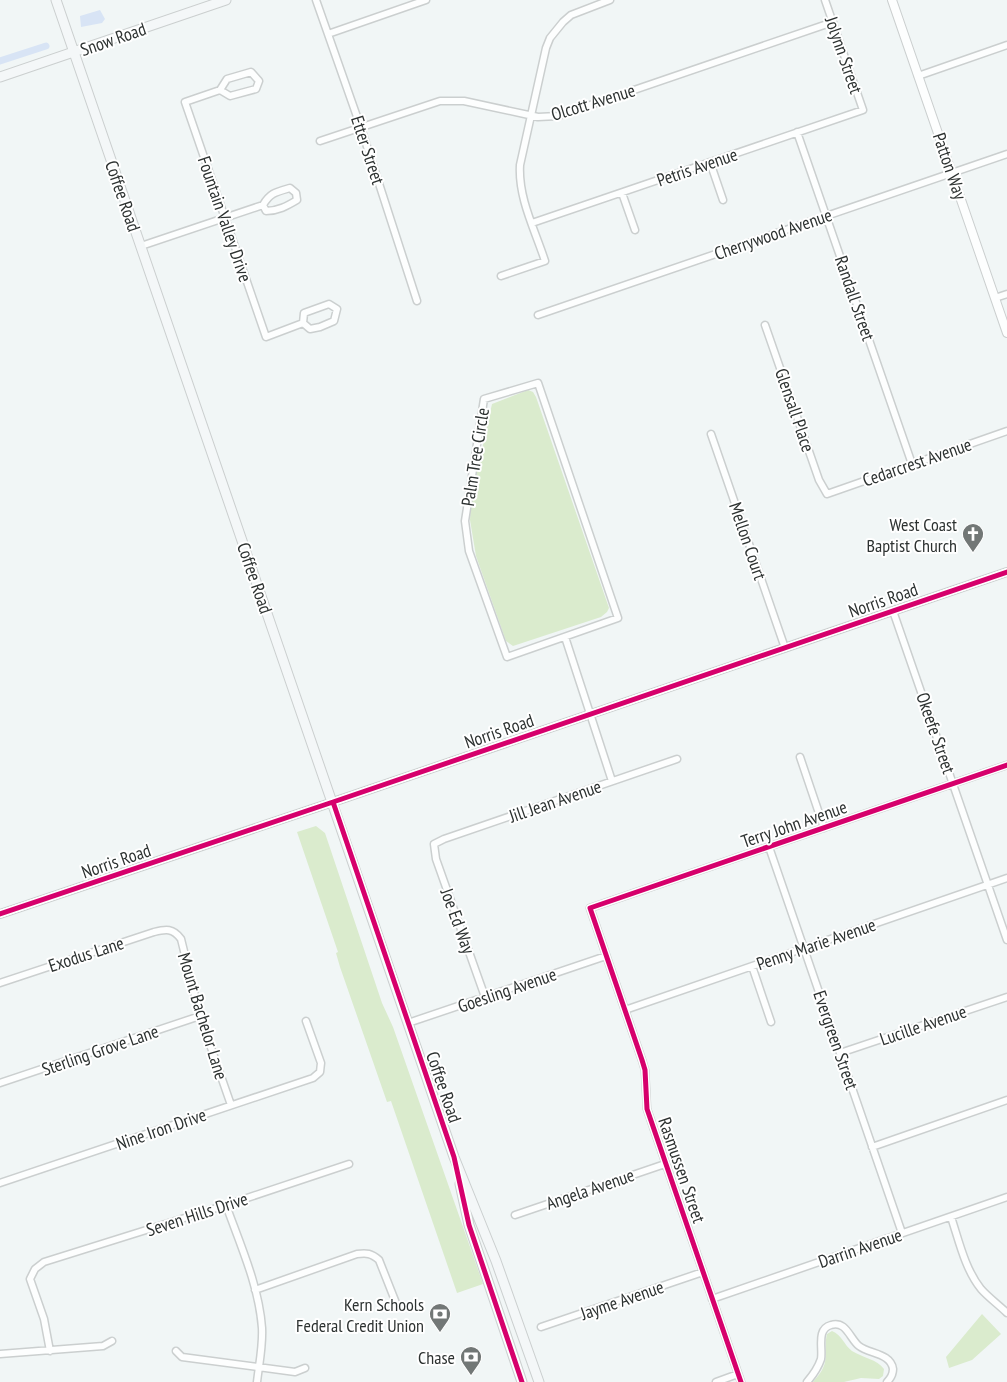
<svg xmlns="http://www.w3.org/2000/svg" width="1007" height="1382" viewBox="0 0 1007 1382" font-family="'PT Sans Narrow',sans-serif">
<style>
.green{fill:#daebcd}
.water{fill:#d8e4f5}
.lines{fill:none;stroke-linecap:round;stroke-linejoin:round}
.canal{stroke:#d8e4f5;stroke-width:7}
.minor-casing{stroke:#cbcfcf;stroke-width:9}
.tertiary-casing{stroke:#cbcfcf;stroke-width:10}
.secondary-casing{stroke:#cbcfcf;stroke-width:11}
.minor{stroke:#fdfefe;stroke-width:6}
.tertiary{stroke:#fdfefe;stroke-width:8}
.secondary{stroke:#f4f7f8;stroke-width:9}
.cycleway-casing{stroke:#fff;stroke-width:8}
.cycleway{stroke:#d6006c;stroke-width:5}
.labels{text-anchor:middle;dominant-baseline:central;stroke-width:4;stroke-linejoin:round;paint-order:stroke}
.street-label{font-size:18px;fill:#2d3231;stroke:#fff}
.poi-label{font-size:18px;fill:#2d3231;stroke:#fff;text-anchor:end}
</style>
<rect width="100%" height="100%" fill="#f1f6f6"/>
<path class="green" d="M 528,390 L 533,392 L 536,397 L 609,608 L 607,612 L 601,617 L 513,646 L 506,641 L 476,556 L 470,520 L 471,499 L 492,404 Z
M 316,826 L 325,833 L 382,1003 L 393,1027 L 483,1284 L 457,1293 L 391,1101 L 387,1102 L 340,967 L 336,953 L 338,952 L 297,832 Z
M 982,1314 L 1001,1334 L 972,1360 L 949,1368 L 946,1357 Z
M 832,1331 C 842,1335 844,1345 852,1351 C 863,1358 877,1359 884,1369 L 883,1376 L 879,1379 L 861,1378 L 844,1382 L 813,1382 C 816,1378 821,1373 823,1368 C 828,1358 824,1345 827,1334 Z"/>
<path class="water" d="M 100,10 L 105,19 L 102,23 L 81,27 L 80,16 Z"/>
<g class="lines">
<path class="canal" d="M 0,61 L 46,46"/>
<g class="minor-casing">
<path id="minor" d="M 316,0 L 361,128 L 417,301
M 328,34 L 426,0
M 918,76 L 1007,45
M 220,90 L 230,96 L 256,89 L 259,81 L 251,72 L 227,79 L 220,90 L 185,102 L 266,337 L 303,323 L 304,313 L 329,304 L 337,309 L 334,321 L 320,327 L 310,329 L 303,323
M 797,132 L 912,464
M 320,141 L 440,101 L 464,101 L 538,117 L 558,116 L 833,22
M 710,162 L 723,200
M 622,193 L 635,230
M 532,223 L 863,110 L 825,0
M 141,246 L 263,205 C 270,193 276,192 290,188 L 296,193 L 297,200 C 287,206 278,211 266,211 L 263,205
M 501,276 L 545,261 C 535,230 518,198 520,165 L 546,48 L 550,38 L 563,22 L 571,15 L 610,0
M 995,298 L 1007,294
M 538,315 L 1007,154
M 765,325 L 819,480 L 827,494 L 1007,431
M 538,383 L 618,618 L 507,657 L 469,551 L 465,521 L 484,399 Z
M 711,434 L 785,648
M 893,611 L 1007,940
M 565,637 L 612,781
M 800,757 L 824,828
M 769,847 L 902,1233
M 752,966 L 771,1022
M 0,983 L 154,932 C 166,929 173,928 181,939 L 200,1016 L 231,1105
M 485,997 L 436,859 L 434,844 L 444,839 L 677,759
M 625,1010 L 1007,878
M 408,1023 L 606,956
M 840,1053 L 1007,997
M 0,1083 L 200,1016
M 872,1147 L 1007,1100
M 0,1183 L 313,1078 L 320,1072 L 321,1063 L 306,1021
M 226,1205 C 240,1244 259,1286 262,1328 C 263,1346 259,1364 257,1382
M 515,1215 L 665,1164
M 951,1217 C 959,1241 965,1269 981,1289 C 989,1298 999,1305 1007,1313
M 255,1290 L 357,1254 C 367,1253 371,1253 379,1260 L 396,1303
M 712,1299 L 1007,1197
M 541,1327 L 703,1272
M 50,1351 L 44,1319 L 30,1279 L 35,1269 L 44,1262 L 226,1205 L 349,1164
M 176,1351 L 182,1357 L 295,1372 L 305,1368
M 0,1354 L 103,1346 L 112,1341
M 716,1382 L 738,1374
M 741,1382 L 647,1109 L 645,1070 L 642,1060 L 590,908 L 1007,765
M 807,1382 C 813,1375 818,1368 821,1359 C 823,1348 816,1329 831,1325 C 846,1320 850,1339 859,1346 C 869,1354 891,1353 893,1369 C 893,1374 891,1378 887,1382"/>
</g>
<g class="tertiary-casing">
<path id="tertiary" d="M 892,0 L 1007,333
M 0,914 L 333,802 L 1007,572"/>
</g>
<g class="secondary-casing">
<path id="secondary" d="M 56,0 L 454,1157 L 496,1261 L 539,1382
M 0,77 L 226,0
M 460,1184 L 469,1225 L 522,1382"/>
</g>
<use href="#minor" class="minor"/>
<use href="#tertiary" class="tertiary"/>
<use href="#secondary" class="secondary"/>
<g class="cycleway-casing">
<path id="cycleway" d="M 333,802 L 454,1157 L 469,1225 L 522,1382
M 0,914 L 333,802 L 1007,572
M 741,1382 L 647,1109 L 645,1070 L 642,1060 L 590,908 L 1007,765"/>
</g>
<use href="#cycleway" class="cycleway"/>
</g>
<defs>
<g id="church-pin" transform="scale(1.125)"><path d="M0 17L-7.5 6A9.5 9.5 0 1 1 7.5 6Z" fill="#727776" stroke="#fff"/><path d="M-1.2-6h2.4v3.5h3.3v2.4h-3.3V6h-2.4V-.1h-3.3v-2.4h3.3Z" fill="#fff"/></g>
<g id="bank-pin" transform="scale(1.125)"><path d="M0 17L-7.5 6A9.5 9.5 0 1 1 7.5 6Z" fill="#727776" stroke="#fff"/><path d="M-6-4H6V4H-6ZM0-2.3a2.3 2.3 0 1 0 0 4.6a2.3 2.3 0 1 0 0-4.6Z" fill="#fff"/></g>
</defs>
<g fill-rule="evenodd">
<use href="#church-pin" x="973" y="534"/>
<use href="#bank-pin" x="440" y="1314"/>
<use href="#bank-pin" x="471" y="1357"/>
</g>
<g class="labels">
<g class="street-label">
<text transform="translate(113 39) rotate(-19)">Snow Road</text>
<text transform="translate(844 55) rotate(71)">Jolynn Street</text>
<text transform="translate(593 102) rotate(-17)">Olcott Avenue</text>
<text transform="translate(368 150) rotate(72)">Etter Street</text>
<text transform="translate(950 166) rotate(71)">Patton Way</text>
<text transform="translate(697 167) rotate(-19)">Petris Avenue</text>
<text transform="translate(123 196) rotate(71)">Coffee Road</text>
<text transform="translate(225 219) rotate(71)">Fountain Valley Drive</text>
<text transform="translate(773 234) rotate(-19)">Cherrywood Avenue</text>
<text transform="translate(855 298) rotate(71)">Randall Street</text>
<text transform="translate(795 410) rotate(71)">Glensall Place</text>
<text transform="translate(475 457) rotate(-81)">Palm Tree Circle</text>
<text transform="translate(917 462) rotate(-19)">Cedarcrest Avenue</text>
<text transform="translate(748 541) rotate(71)">Mellon Court</text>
<text transform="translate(255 578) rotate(71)">Coffee Road</text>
<text transform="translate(883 600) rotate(-19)">Norris Road</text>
<text transform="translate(499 731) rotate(-19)">Norris Road</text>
<text transform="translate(936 733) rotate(71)">Okeefe Street</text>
<text transform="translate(555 801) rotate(-19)">Jill Jean Avenue</text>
<text transform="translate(794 824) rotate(-19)">Terry John Avenue</text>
<text transform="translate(116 861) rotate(-19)">Norris Road</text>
<text transform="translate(458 921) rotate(70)">Joe Ed Way</text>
<text transform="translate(816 944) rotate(-19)">Penny Marie Avenue</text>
<text transform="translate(86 954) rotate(-18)">Exodus Lane</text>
<text transform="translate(507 990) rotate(-19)">Goesling Avenue</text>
<text transform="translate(203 1016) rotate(73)">Mount Bachelor Lane</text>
<text transform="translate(923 1025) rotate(-19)">Lucille Avenue</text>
<text transform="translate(836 1040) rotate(71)">Evergreen Street</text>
<text transform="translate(100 1050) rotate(-19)">Sterling Grove Lane</text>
<text transform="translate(444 1087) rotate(71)">Coffee Road</text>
<text transform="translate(161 1129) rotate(-19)">Nine Iron Drive</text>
<text transform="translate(682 1170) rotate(71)">Rasmussen Street</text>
<text transform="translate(590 1189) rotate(-19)">Angela Avenue</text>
<text transform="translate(197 1214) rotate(-18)">Seven Hills Drive</text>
<text transform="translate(860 1248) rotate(-19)">Darrin Avenue</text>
<text transform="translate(622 1300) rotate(-19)">Jayme Avenue</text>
</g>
<g class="poi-label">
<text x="957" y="524">West Coast<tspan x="957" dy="21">Baptist Church</tspan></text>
<text x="424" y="1304">Kern Schools<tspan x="424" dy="21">Federal Credit Union</tspan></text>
<text x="455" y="1357">Chase</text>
</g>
</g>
</svg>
